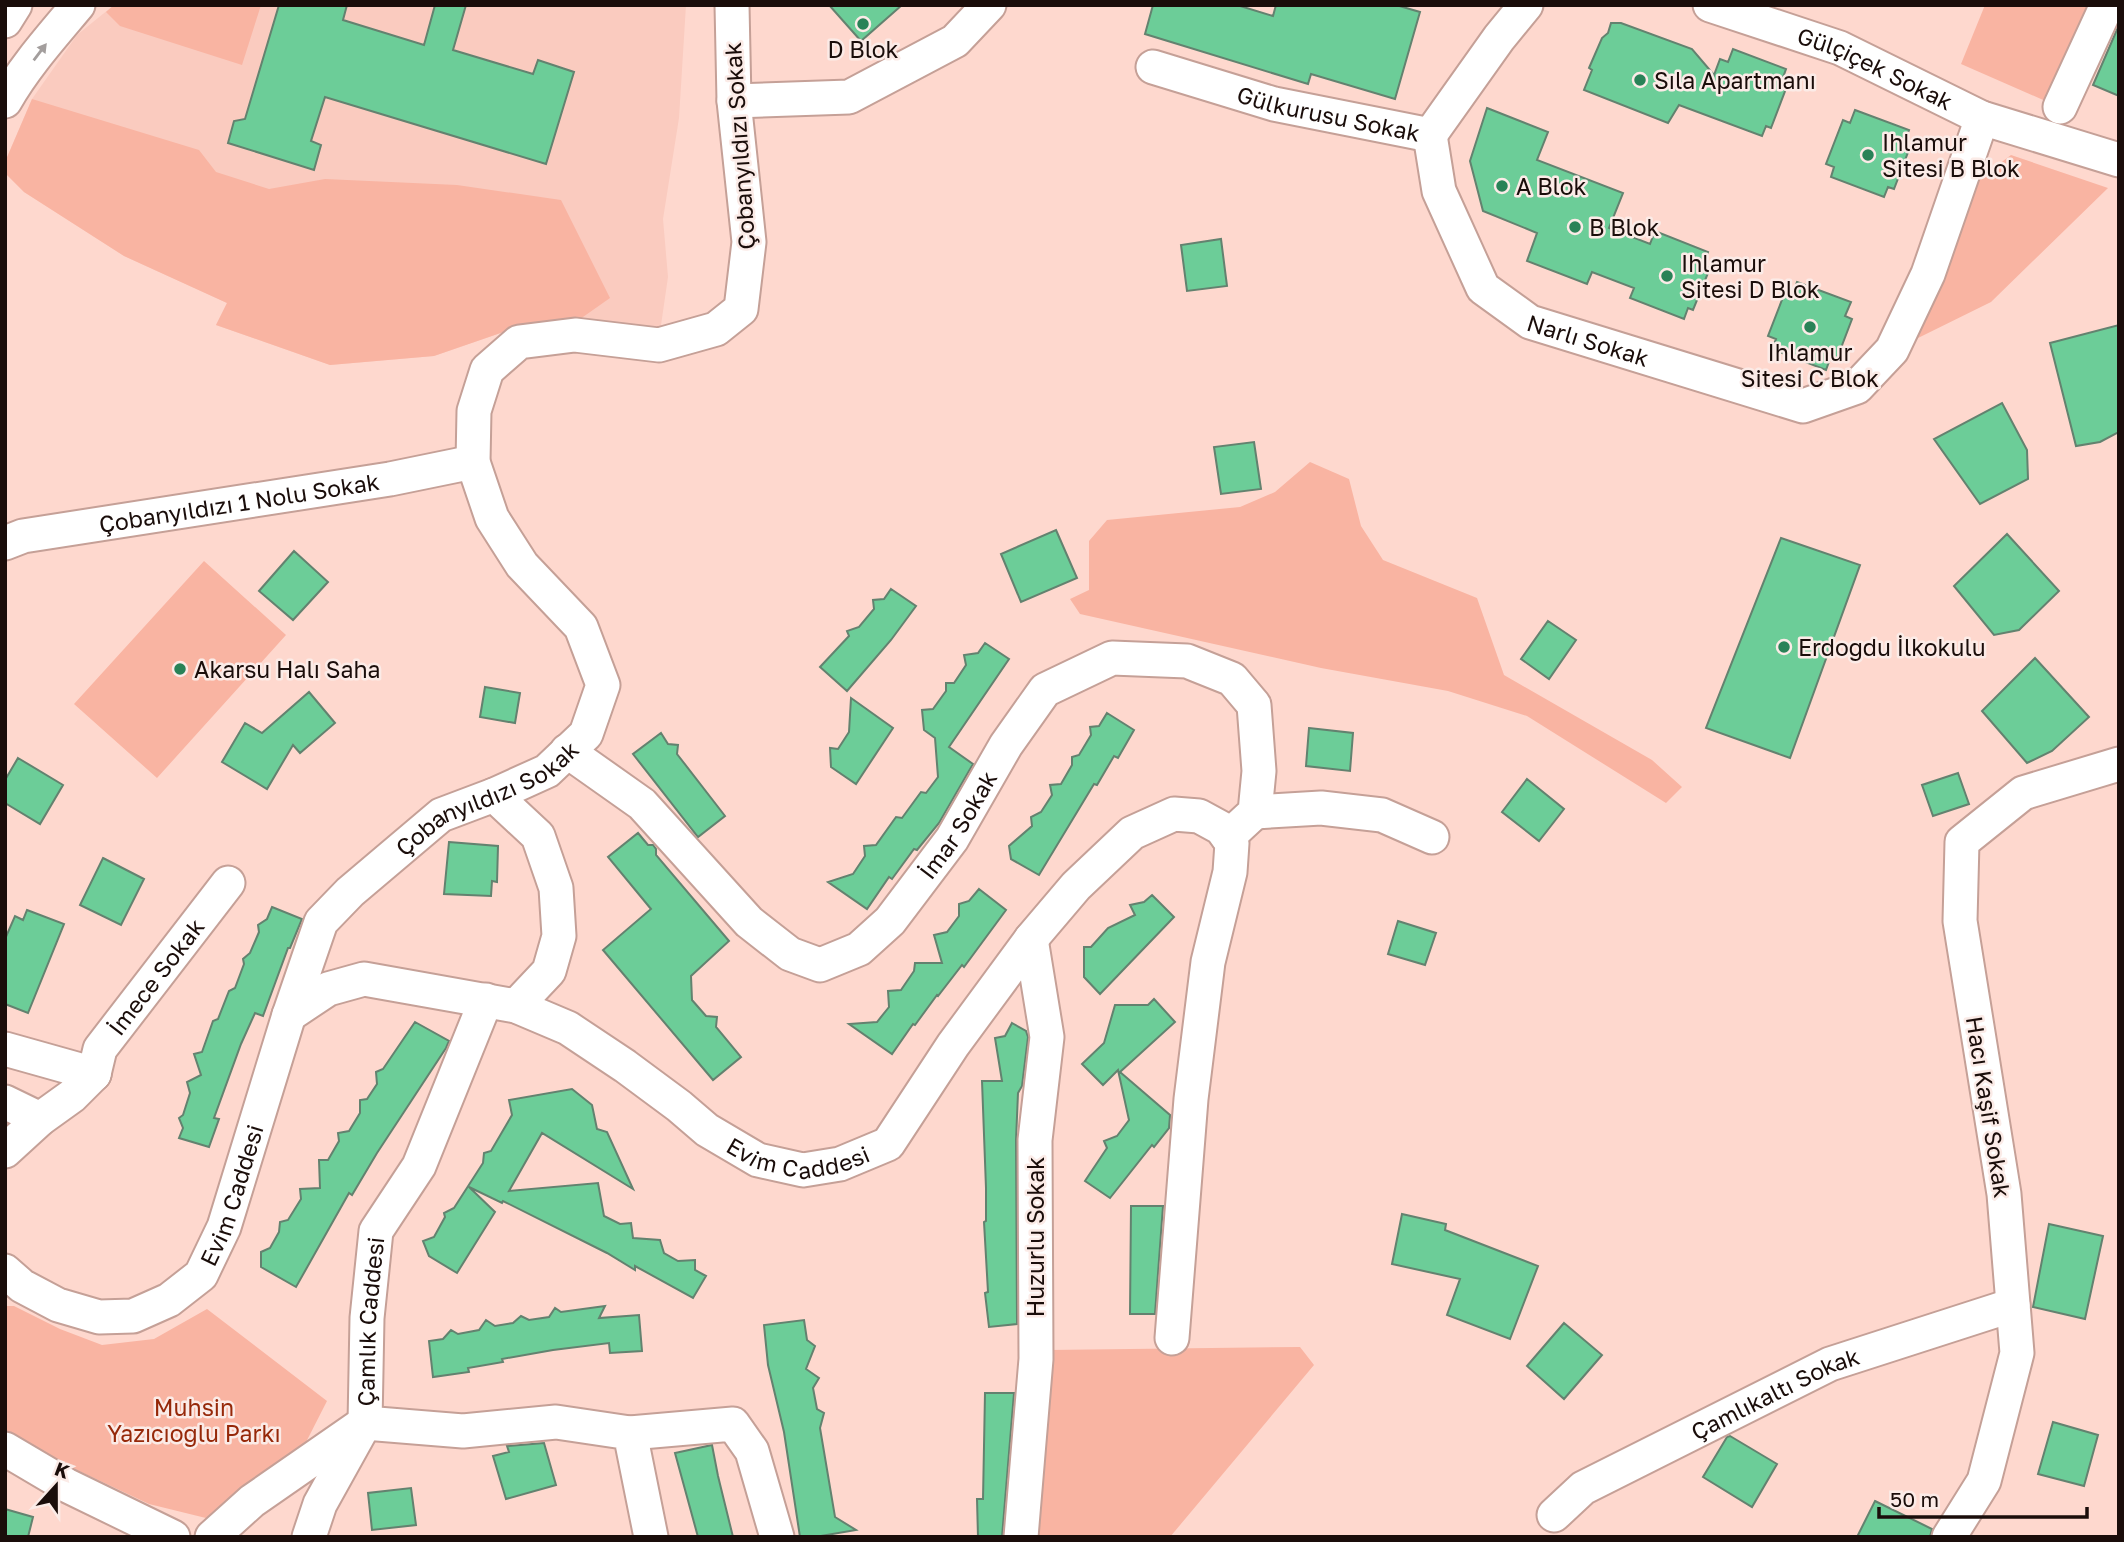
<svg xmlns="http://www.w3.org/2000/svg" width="2124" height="1542" viewBox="0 0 2124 1542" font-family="'Golos Text',sans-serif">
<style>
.built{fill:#facbbf}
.green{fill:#f9b4a2}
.building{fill:#6ccd98;stroke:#63826f;stroke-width:2}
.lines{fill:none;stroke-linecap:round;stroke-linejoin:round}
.minor-casing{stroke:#c5a097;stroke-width:37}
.minor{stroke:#fff;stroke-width:33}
.oneway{fill:#a39e9d}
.poi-dot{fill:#298257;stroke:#fbebe7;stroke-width:2.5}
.labels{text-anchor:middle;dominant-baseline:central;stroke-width:5;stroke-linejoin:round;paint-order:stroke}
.poi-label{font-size:23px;fill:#1a0d0a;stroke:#fbebe7;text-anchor:start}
.street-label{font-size:23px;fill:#1a0d0a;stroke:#fbebe7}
.park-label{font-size:23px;fill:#962809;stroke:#fbebe7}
</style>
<rect width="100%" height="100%" fill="#fed8ce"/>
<path class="built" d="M 114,5 L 686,5 L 679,118 L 663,219 L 668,277 L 660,332 L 512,329 L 434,356 L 330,365 L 216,325 L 227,303 L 124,256 L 24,192 L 5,173 L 5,162 L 32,99 L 77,35 Z"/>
<path class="green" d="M 114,5 L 261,5 L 242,65 L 120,26 L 106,12 Z
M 1985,5 L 2087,5 L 2050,103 L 1961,64 Z
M 32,99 L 199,150 L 216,172 L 269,189 L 325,179 L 457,185 L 561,200 L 610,298 L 573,324 L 512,329 L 434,356 L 330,365 L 216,325 L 227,303 L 124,256 L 24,192 L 5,173 L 5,162 Z
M 2011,155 L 2108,188 L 1991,302 L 1918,338 L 1919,322 L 1971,185 Z
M 1310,462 L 1349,479 L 1361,526 L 1383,560 L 1477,598 L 1504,675 L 1652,760 L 1682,787 L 1666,803 L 1527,716 L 1448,691 L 1321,668 L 1080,614 L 1070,599 L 1089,590 L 1089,541 L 1107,520 L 1240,507 L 1275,492 Z
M 204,561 L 286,635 L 157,778 L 74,704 Z
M 5,1306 L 14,1306 L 60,1329 L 102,1345 L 154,1339 L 207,1309 L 327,1401 L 302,1450 L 214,1520 L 149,1504 L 5,1436 Z
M 1300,1347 L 1314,1365 L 1170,1537 L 1031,1537 L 1049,1350 Z"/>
<path class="building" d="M 279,5 L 347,5 L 343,20 L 424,45 L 435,5 L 466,5 L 453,50 L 533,74 L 538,60 L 574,72 L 546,164 L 325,97 L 311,141 L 321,145 L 314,170 L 228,143 L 234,121 L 245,119 Z
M 829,5 L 902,5 L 861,41 Z
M 1153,5 L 1237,5 L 1273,16 L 1276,5 L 1396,5 L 1420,12 L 1395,99 L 1311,74 L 1308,84 L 1145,34 Z
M 1611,23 L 1621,23 L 1692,49 L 1714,75 L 1720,59 L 1728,62 L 1733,49 L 1786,69 L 1781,83 L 1787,86 L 1771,128 L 1766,126 L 1762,136 L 1679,105 L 1668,123 L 1584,90 L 1592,70 L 1589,68 L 1602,38 L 1608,33 Z
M 2119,25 L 2119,96 L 2093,85 Z
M 1487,108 L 1548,132 L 1537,160 L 1623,193 L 1609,228 L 1650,244 L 1655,231 L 1708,252 L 1703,265 L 1710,268 L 1693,310 L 1688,308 L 1684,319 L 1630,298 L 1634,288 L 1592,272 L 1587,284 L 1527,261 L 1537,233 L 1483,211 L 1470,161 Z
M 1855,110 L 1909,130 L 1903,144 L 1910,147 L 1894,189 L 1888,187 L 1884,197 L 1831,177 L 1834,167 L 1826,164 L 1843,120 L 1850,123 Z
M 1221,239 L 1227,286 L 1187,291 L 1181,245 Z
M 1797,282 L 1851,302 L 1845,316 L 1852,319 L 1836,361 L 1830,359 L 1826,370 L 1772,349 L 1776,339 L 1768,336 L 1785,292 L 1792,295 Z
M 2119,325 L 2119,432 L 2100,442 L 2076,446 L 2050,343 Z
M 2002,403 L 2027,450 L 2028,479 L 1980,504 L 1934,439 Z
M 1254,442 L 1261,489 L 1221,494 L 1214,447 Z
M 1056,530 L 1077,578 L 1021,602 L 1001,554 Z
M 2007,534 L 2059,591 L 2019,630 L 1994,635 L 1954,586 Z
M 1781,538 L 1860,565 L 1790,758 L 1706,728 Z
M 294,551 L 328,582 L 293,620 L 259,591 Z
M 891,589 L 916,606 L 891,640 L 847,691 L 820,667 L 849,636 L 847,631 L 859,627 L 874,609 L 873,600 L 884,599 Z
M 1548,621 L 1576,640 L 1549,679 L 1521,659 Z
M 985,643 L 1009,659 L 949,747 L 973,764 L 939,823 L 917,850 L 914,849 L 892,879 L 889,877 L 867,909 L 828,882 L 853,874 L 865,856 L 864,846 L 876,845 L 896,817 L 902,818 L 921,792 L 926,793 L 938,777 L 935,738 L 924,730 L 922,710 L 933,709 L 946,691 L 946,683 L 954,683 L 966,665 L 964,655 L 978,653 Z
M 2035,658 L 2089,717 L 2052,751 L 2027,763 L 1982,711 Z
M 485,687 L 520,693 L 515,723 L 480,717 Z
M 309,692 L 335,723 L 300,753 L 293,745 L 267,789 L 222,762 L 245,723 L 262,733 Z
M 851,698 L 893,728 L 856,784 L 831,767 L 830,748 L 838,749 L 849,732 Z
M 1107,713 L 1134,730 L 1118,758 L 1114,756 L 1097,785 L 1094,784 L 1039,875 L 1011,859 L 1009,846 L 1032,826 L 1031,817 L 1041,812 L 1052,795 L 1050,785 L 1061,784 L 1072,765 L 1072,757 L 1079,755 L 1091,735 L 1090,727 L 1099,726 Z
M 1309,728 L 1353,733 L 1350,771 L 1306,766 Z
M 661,733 L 668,744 L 678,745 L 677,754 L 725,816 L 698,837 L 633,754 Z
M 18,758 L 63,785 L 40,824 L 5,803 L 5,780 Z
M 1958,773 L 1969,804 L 1933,816 L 1922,785 Z
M 1527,779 L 1564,809 L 1539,841 L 1502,812 Z
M 638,833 L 648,845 L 653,845 L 656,849 L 656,855 L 729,941 L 691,976 L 692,1000 L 706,1016 L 717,1017 L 716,1027 L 741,1057 L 713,1080 L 603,950 L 651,909 L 608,857 Z
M 449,842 L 498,846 L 497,882 L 492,881 L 491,896 L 444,894 Z
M 103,858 L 144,879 L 121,925 L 80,905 Z
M 979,889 L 1006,910 L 964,967 L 962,965 L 938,996 L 937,995 L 915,1025 L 913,1024 L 892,1054 L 849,1024 L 877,1022 L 889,1007 L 888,991 L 901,990 L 914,971 L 915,963 L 942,963 L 934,935 L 947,932 L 959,916 L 959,904 L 969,901 Z
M 1152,895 L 1174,917 L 1100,994 L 1084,977 L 1084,947 L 1091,947 L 1108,928 L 1135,915 L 1130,905 L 1144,902 Z
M 272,907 L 302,919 L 290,948 L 288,948 L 263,1016 L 255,1013 L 241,1044 L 214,1118 L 219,1119 L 209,1147 L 179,1138 L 183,1128 L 179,1118 L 183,1115 L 190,1093 L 187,1082 L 201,1075 L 194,1054 L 202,1052 L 213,1021 L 218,1019 L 229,991 L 235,988 L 244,964 L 243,959 L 250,953 L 259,932 L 258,925 L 267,919 Z
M 27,910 L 64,924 L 28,1013 L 5,1004 L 5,939 L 15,916 L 23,920 Z
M 1398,921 L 1436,933 L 1425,965 L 1388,954 Z
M 1154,999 L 1175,1022 L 1120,1072 L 1170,1115 L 1169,1128 L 1154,1147 L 1152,1145 L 1110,1198 L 1085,1181 L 1107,1148 L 1104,1141 L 1117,1136 L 1129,1120 L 1118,1070 L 1103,1085 L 1082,1064 L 1104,1043 L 1115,1005 L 1148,1005 Z
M 415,1022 L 449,1041 L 446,1048 L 377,1153 L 352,1195 L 349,1193 L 296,1287 L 261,1267 L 261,1252 L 270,1248 L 279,1232 L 280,1222 L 288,1220 L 301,1199 L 300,1189 L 320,1188 L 319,1160 L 328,1160 L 339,1141 L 338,1133 L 349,1131 L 360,1113 L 360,1100 L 367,1099 L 377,1084 L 376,1072 L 383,1069 Z
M 1012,1023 L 1026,1031 L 1028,1037 L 1022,1086 L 1018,1093 L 1016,1140 L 1017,1324 L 989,1327 L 985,1293 L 988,1292 L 984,1222 L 986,1221 L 986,1188 L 982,1081 L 1002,1081 L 995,1038 L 1005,1036 Z
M 572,1089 L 592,1105 L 597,1129 L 607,1132 L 633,1189 L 542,1133 L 509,1191 L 598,1183 L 604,1216 L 620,1224 L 631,1223 L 633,1238 L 660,1240 L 664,1253 L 678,1261 L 695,1260 L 695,1270 L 706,1276 L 693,1298 L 635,1266 L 635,1270 L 607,1253 L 503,1201 L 502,1203 L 469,1187 L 495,1212 L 457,1273 L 429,1256 L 423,1241 L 434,1237 L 445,1217 L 444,1213 L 454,1208 L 483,1163 L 484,1153 L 491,1151 L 512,1115 L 509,1100 Z
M 1131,1206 L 1163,1206 L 1155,1314 L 1130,1314 Z
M 1402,1214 L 1446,1224 L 1445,1230 L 1538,1266 L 1510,1339 L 1447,1315 L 1460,1279 L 1392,1264 Z
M 2049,1224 L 2103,1236 L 2085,1319 L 2033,1307 Z
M 605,1306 L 599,1318 L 639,1315 L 642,1351 L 610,1353 L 609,1343 L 553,1350 L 502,1359 L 503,1362 L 468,1368 L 469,1372 L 433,1377 L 429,1341 L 443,1339 L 451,1330 L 458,1334 L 479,1330 L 486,1320 L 495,1326 L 513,1323 L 521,1316 L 529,1320 L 549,1317 L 555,1308 L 561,1312 Z
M 804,1320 L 807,1340 L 815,1346 L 806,1369 L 819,1378 L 813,1388 L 817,1409 L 824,1413 L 820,1428 L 835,1517 L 856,1530 L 815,1537 L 800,1537 L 784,1432 L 768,1365 L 764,1325 Z
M 1564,1323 L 1602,1355 L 1564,1399 L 1527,1366 Z
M 985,1393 L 1014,1393 L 1002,1537 L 978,1537 L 977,1499 L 983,1499 Z
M 2053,1422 L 2098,1435 L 2084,1486 L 2038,1474 Z
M 1730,1436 L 1777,1464 L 1752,1507 L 1703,1477 L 1727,1437 Z
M 544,1443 L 556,1485 L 506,1499 L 493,1456 L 509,1452 L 507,1446 Z
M 712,1445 L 718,1476 L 733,1537 L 698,1537 L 675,1453 Z
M 411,1488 L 416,1525 L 372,1530 L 368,1493 Z
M 1875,1501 L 1932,1529 L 1930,1537 L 1857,1537 Z
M 5,1509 L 33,1517 L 28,1537 L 5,1537 Z"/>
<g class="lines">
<g class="minor-casing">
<g id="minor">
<path id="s1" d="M 1710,5 L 1840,48 L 1982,118 L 2119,160"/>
<path d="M 5,21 L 15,5"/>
<path id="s2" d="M 1153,67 L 1274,104 L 1430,135"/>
<path d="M 5,101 C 25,66 52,36 78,5"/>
<path d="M 734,101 L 849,97 L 955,41 L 989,5"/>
<path d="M 2060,107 L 2107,5"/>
<path id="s3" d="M 1430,135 L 1439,191 L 1483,288 L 1530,322 L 1803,406 L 1857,387 L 1892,350 L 1928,274 L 1982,118"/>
<path d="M 1430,135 L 1499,38 L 1526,5"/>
<path id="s4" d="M 5,543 L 23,536 L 390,479 L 473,462"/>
<path id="s5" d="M 567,751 L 642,804 L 749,922 L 790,954 L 820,965 L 859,949 L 890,921 L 952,839 L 1006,745 L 1045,690 L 1112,658 L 1187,661 L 1232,679 L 1254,705 L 1259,771 L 1255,812 L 1228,837"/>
<path d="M 494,795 L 538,836 L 556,888 L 559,936 L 549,971 L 516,1006"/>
<path d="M 1255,812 L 1321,808 L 1382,815 L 1432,837"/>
<path id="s6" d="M 289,1015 L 328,989 L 364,979 L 516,1006 L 568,1028 L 625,1066 L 679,1106 L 707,1130 L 758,1160 L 803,1170 L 840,1164 L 888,1144 L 953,1045 L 1031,939 L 1076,886 L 1132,833 L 1174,814 L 1199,816 L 1221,828 L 1232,843 L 1230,872 L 1208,962 L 1191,1099 L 1172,1338"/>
<path d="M 5,1049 L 94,1074"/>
<path id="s7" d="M 94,1074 L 100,1049 L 228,883"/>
<path d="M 5,1102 L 40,1119"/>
<path d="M 5,1151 L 40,1119 L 72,1096 L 94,1074"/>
<path id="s8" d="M 5,1271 L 22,1286 L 58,1305 L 99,1317 L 133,1316 L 169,1300 L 201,1275 L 224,1227 L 289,1015 L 321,922 L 350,892 L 441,815 L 494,795 L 547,771 L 586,734 L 603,685 L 581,627 L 522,565 L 492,518 L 473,462 L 474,411 L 487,370 L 519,342 L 575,335 L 659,345 L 716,329 L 741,309 L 749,242 L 734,101 L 732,5"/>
<path d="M 365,1423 L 463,1431 L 556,1422 L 630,1433 L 651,1537"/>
<path d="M 630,1433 L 733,1424 L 752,1451 L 777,1537"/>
<path d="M 5,1449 L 66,1485 L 173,1537"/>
<path id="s9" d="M 1554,1515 L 1583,1488 L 1830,1364 L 2013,1305"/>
<path d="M 212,1537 L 252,1501 L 360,1426"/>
<path id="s10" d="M 309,1537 L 320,1504 L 365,1423 L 367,1318 L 376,1231 L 419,1166 L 486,1000"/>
<path d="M 1021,1537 L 1036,1359 L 1035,1140 L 1047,1037 L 1031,939"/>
<path d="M 1949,1537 L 1984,1481 L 2017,1353 L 2004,1194 L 1960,921 L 1962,842 L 2023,793 L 2119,764"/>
</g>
</g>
<use href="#minor" class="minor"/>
</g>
<defs><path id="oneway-solid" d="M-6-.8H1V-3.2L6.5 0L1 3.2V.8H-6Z" transform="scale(1.75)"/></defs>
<use class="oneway" href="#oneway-solid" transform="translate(40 52) rotate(-53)"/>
<g class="poi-dot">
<circle cx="863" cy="24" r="7"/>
<circle cx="1640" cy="80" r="7"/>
<circle cx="1868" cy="155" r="7"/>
<circle cx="1502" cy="186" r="7"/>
<circle cx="1575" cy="227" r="7"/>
<circle cx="1667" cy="276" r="7"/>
<circle cx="1810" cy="327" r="7"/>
<circle cx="1784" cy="647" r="7"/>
<circle cx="180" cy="669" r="7"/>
</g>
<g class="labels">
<g class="poi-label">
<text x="863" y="49" text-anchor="middle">D Blok</text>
<text x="1654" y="80">Sıla Apartmanı</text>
<text x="1882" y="142">Ihlamur<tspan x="1882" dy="26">Sitesi B Blok</tspan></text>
<text x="1516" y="186">A Blok</text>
<text x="1589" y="227">B Blok</text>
<text x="1681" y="263">Ihlamur<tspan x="1681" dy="26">Sitesi D Blok</tspan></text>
<text x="1810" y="352" text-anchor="middle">Ihlamur<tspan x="1810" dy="26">Sitesi C Blok</tspan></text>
<text x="1798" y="647">Erdoğdu İlkokulu</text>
<text x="194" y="669">Akarsu Halı Saha</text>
</g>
<g class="street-label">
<text stroke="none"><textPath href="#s1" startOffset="177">Gülçiçek Sokak</textPath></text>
<text stroke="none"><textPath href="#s2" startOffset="182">Gülkurusu Sokak</textPath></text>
<text transform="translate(739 146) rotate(-94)">Çobanyıldızı Sokak</text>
<text stroke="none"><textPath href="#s3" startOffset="282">Narlı Sokak</textPath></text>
<text stroke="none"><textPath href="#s4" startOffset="238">Çobanyıldızı 1 Nolu Sokak</textPath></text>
<text stroke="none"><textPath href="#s8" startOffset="803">Çobanyıldızı Sokak</textPath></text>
<text stroke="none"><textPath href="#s5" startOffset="537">İmar Sokak</textPath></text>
<text stroke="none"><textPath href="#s7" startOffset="117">İmece Sokak</textPath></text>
<text transform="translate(1989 1107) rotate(81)">Hacı Kaşif Sokak</text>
<text stroke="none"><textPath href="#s6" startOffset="567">Evim Caddesi</textPath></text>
<text stroke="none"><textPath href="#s8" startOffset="306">Evim Caddesi</textPath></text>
<text transform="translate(1035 1237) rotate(-90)">Huzurlu Sokak</text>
<text stroke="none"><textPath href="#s10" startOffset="229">Çamlık Caddesi</textPath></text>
<text stroke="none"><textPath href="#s9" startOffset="254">Çamlıkaltı Sokak</textPath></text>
</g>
<g class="park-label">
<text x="194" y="1407">Muhsin<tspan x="194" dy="26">Yazıcıoğlu Parkı</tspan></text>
</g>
</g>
<rect width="2124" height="1542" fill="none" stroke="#1a0d0a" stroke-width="14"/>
<g transform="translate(56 1486) rotate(21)" stroke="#fbebe7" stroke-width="5" paint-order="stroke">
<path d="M0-5L12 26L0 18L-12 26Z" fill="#1a0d0a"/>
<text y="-10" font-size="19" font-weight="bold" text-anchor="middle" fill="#1a0d0a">K</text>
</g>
<path d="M1879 1507v10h208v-10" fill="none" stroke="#1a0d0a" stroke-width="3.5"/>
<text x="1890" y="1507" font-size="21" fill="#1a0d0a" stroke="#fbebe7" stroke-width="5" paint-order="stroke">50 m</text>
</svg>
